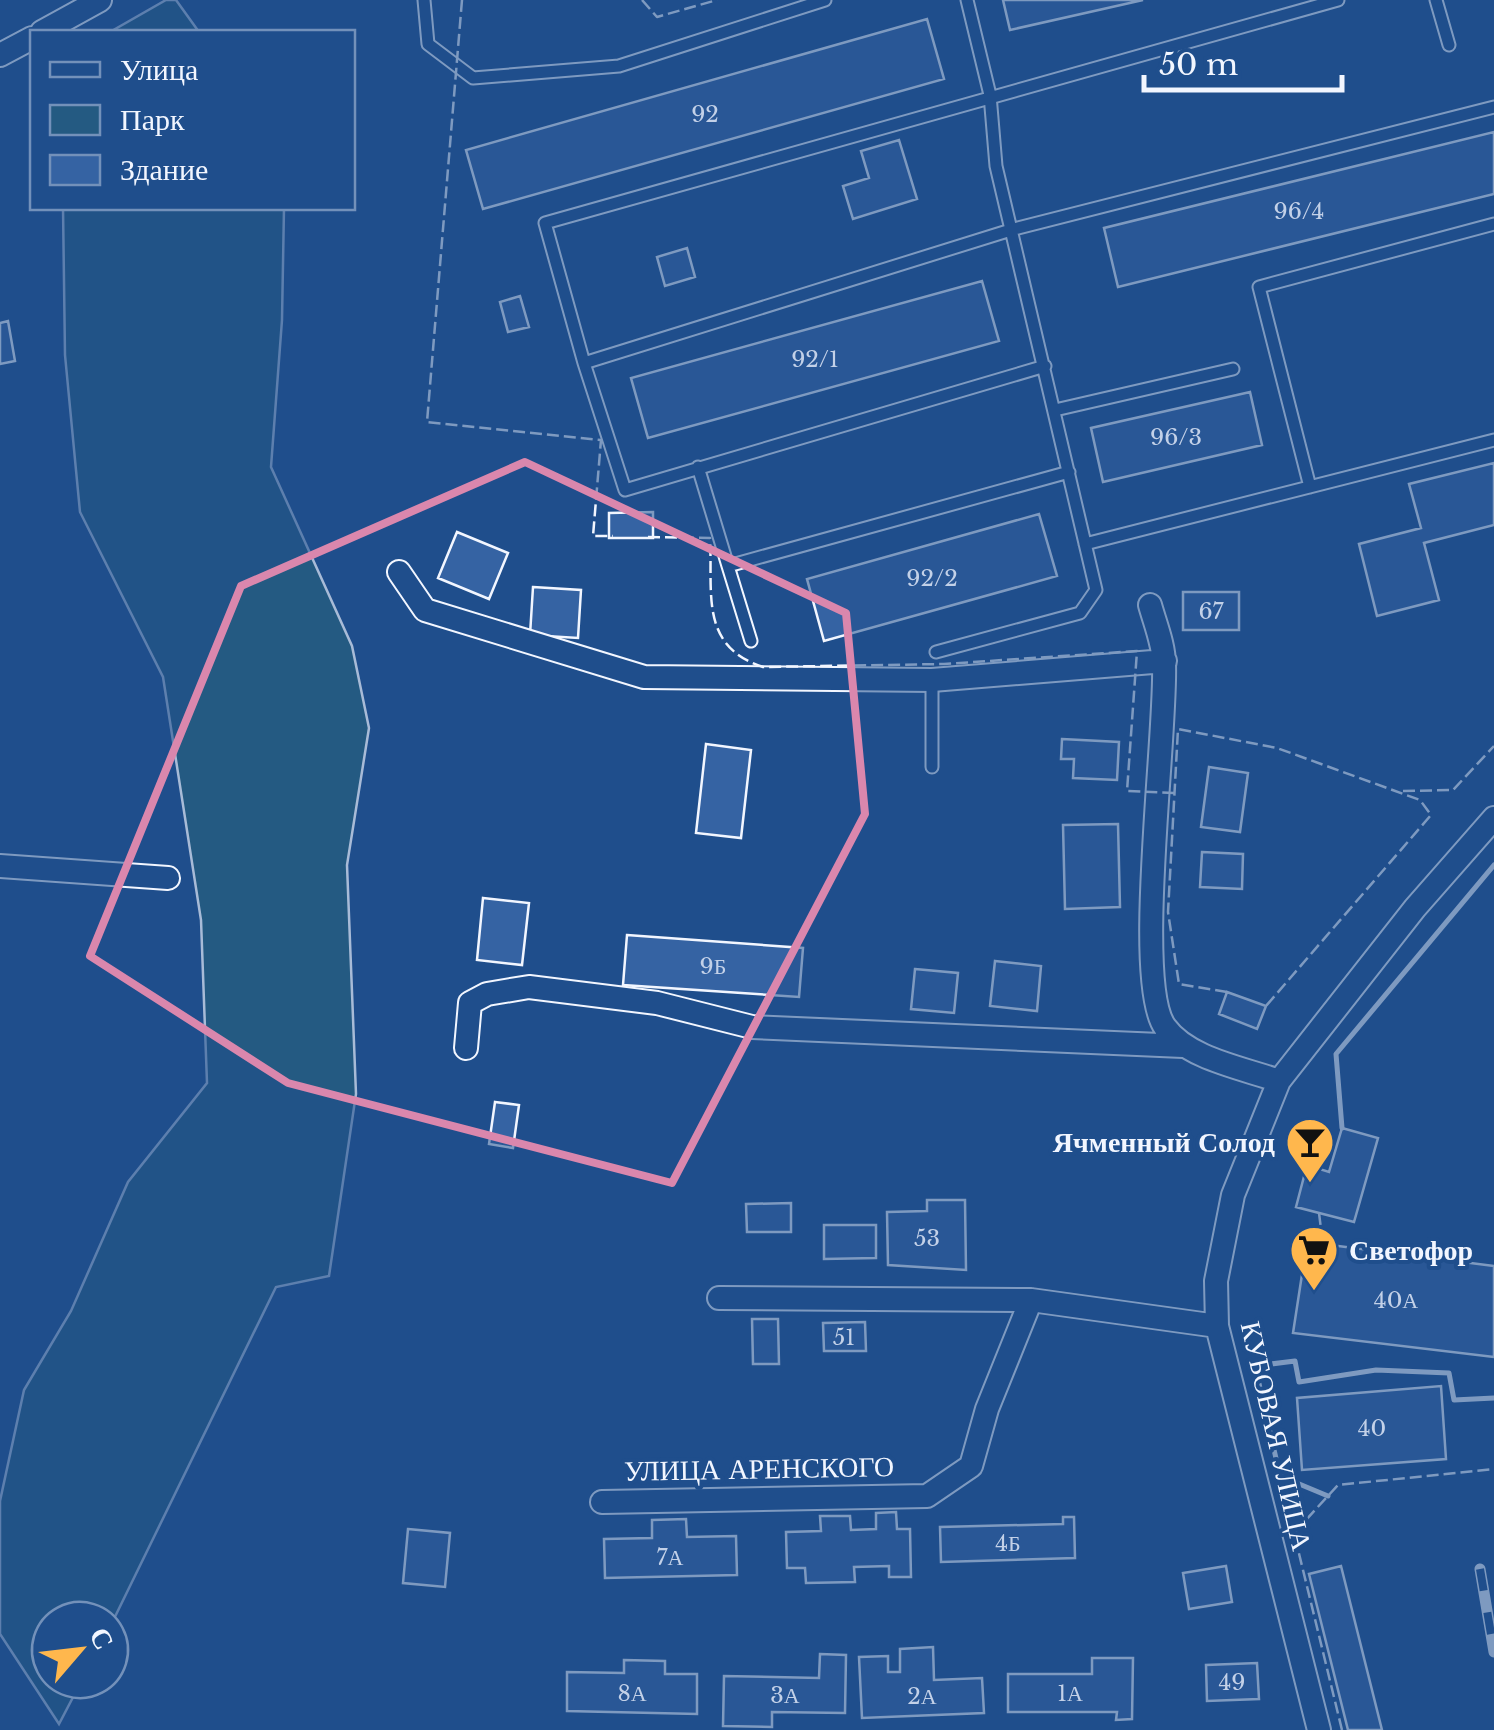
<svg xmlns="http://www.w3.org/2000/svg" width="1494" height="1730" viewBox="0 0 1494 1730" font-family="'Libre Baskerville',serif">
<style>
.green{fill:#245a82;stroke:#a8bbd7;stroke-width:2.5}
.building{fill:#3563a3;stroke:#f2f6ff;stroke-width:2.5}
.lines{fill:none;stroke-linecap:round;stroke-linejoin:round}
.service-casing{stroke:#f2f6ff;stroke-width:15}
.minor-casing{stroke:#f2f6ff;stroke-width:26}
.service{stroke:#1f4e8c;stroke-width:11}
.minor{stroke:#1f4e8c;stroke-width:22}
.rail-casing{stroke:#f2f6ff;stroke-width:11}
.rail{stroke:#1f4e8c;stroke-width:8;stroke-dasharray:22;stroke-linecap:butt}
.fence{stroke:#f2f6ff;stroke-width:2.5;stroke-dasharray:12 5;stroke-linecap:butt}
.wall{stroke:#f2f6ff;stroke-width:5}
.marked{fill:none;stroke:#da87ad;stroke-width:8;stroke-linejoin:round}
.labels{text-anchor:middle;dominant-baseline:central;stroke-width:8;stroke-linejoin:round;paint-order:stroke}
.number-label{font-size:22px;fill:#c3d1e8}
.poi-label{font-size:28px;font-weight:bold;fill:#f2f6ff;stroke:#1f4e8c;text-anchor:end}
.street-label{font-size:28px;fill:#f2f6ff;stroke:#1f4e8c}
</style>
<rect width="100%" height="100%" fill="#1f4e8c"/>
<path class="green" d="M 166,0 L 176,0 L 199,32 L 110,32 Z
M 63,208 L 284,208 L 282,320 L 271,467 L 352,646 L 369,728 L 347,865 L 356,1094 L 329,1276 L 276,1287 L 110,1627 L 110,1620 L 50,1620 L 50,1680 L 82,1680 L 59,1724 L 0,1634 L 0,1501 L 24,1390 L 71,1311 L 128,1182 L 207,1083 L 201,920 L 163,677 L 80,512 L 65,355 Z"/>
<path class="building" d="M 1003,0 L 1143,0 L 1010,30 Z
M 927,19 L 944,79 L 483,209 L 466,150 Z
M 1494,132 L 1494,194 L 1118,287 L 1104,228 Z
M 899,140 L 917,199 L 853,219 L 843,186 L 869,178 L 861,151 Z
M 687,248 L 695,277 L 665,286 L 657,257 Z
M 982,281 L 999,341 L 648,438 L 631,378 Z
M 520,296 L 529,327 L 508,332 L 500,302 Z
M 8,321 L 15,361 L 0,364 L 0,323 Z
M 1250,392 L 1262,445 L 1103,482 L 1091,428 Z
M 1494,463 L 1494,525 L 1424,543 L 1439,600 L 1377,616 L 1359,544 L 1421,528 L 1409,484 Z
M 653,512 L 653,538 L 609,538 L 609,513 Z
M 1039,514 L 1057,576 L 824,641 L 807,579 Z
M 457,532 L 508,553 L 489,599 L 438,578 Z
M 533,587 L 581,590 L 578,638 L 530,635 Z
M 1183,592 L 1239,592 L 1239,630 L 1183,630 Z
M 1062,739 L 1119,742 L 1117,780 L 1073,778 L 1074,759 L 1061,759 Z
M 706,744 L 751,750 L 741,838 L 696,833 Z
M 1209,767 L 1248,773 L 1240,832 L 1201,827 Z
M 1118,824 L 1120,907 L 1065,909 L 1063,825 Z
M 1202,852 L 1243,854 L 1242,889 L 1200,887 Z
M 483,898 L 529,903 L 522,965 L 477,960 Z
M 627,935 L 803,948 L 799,997 L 623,985 Z
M 995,961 L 1041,966 L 1037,1011 L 990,1006 Z
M 915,969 L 958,973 L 954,1013 L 911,1009 Z
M 1227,992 L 1266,1006 L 1257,1029 L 1219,1014 Z
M 495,1102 L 519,1105 L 513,1148 L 489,1144 Z
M 1342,1128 L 1378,1138 L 1354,1222 L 1296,1207 L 1307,1165 L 1329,1172 Z
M 927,1200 L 965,1200 L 966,1270 L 888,1265 L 887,1212 L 927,1211 Z
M 791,1203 L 791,1232 L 747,1232 L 746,1204 Z
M 824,1225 L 876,1225 L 876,1258 L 824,1259 Z
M 1307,1242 L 1494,1266 L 1494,1357 L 1293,1333 Z
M 752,1319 L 778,1319 L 779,1364 L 753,1364 Z
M 865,1322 L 866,1351 L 824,1351 L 823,1323 Z
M 1441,1386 L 1446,1459 L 1302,1470 L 1297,1398 Z
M 896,1512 L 897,1529 L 910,1529 L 911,1577 L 889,1577 L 889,1566 L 854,1567 L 855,1582 L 806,1583 L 805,1568 L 787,1568 L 786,1532 L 821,1531 L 820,1516 L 850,1516 L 851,1530 L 876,1529 L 876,1513 Z
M 1063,1517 L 1074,1517 L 1075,1558 L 941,1562 L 940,1527 L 1063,1524 Z
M 686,1519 L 687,1537 L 736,1536 L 737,1575 L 605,1578 L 604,1539 L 652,1538 L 652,1520 Z
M 408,1529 L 450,1533 L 445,1587 L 403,1583 Z
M 1226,1566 L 1232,1602 L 1189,1609 L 1183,1573 Z
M 1341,1566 L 1382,1730 L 1348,1730 L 1309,1574 Z
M 933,1647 L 934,1680 L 982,1678 L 984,1713 L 862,1718 L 859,1657 L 888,1656 L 888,1672 L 900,1672 L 900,1649 Z
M 820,1654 L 846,1655 L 845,1713 L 772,1712 L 772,1727 L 723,1726 L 724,1676 L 819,1678 Z
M 1092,1658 L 1133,1658 L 1132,1719 L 1116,1720 L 1117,1712 L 1008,1712 L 1008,1674 L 1092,1674 Z
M 624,1660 L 665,1661 L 665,1674 L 697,1674 L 697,1714 L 567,1711 L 567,1672 L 624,1673 Z
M 1257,1663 L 1259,1699 L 1207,1701 L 1206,1665 Z"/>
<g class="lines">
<g class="service-casing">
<path id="service" d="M 424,0 L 428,44 L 473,78 L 619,66 L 825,0
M 1338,0 L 545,223 L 584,363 L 1014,229 L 1494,107
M 1436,0 L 1449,45
M 584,363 L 625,490 L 1045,366
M 1055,410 L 1233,369
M 698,467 L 728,566
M 1310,487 L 1259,287 L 1494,224
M 1085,544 L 1494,440
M 751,641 L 728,566 L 1069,472
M 936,652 L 1080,613 L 1096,590 L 996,166 L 990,95 L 967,0
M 932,680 L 932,767"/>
</g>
<g class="minor-casing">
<path id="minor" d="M 42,32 L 100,0
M 0,55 L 32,38
M 399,572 L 425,610 L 644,677 L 932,680 L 1165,661
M 1150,605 C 1155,623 1164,645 1164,664 C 1167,732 1133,983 1165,1027 C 1188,1059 1243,1068 1279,1081
M 0,866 L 168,878
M 466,1048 L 470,1003 L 487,994 L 529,987 L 657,1003 L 752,1027 L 1183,1046
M 719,1298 L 1031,1300 L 1217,1326
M 602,1502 L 927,1496 L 971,1466 L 987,1409 L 1031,1300
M 1319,1730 L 1217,1326 L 1216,1281 L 1233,1195 L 1279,1081 L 1415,908 L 1494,818"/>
</g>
<use href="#service" class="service"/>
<use href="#minor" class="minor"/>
<g class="rail-casing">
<path id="rail" d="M 1480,1569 L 1494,1652"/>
</g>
<use href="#rail" class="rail"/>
<path class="fence" d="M 462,0 L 427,422 L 601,440 L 593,536 L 613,536
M 642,0 L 657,17 L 717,0
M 648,537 L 710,538 C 713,593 699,646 763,667 L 944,664 L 1137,651 L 1127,791 L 1174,793
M 1403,791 L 1453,790 L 1494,746
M 1227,992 L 1179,984 L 1168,912 L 1178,729 L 1277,748 L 1420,800 L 1431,815 L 1266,1006
M 1319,1213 L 1323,1245
M 1342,1730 L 1294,1533 L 1338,1485 L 1494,1469"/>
<path class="wall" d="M 1342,1128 L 1336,1054 L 1494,865
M 1328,1496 L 1280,1476 L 1255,1366 L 1295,1361 L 1299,1382 L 1376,1370 L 1449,1373 L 1454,1400 L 1494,1398"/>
</g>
<path d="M0 0H1494V1730H0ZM 525,462 L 846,613 L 865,814 L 672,1183 L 288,1083 L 90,956 L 241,586 Z" fill="#1f4e8c" fill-opacity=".55" fill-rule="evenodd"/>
<path class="marked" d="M 525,462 L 846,613 L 865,814 L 672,1183 L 288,1083 L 90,956 L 241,586 Z"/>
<defs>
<g id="bar-pin" transform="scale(2.5)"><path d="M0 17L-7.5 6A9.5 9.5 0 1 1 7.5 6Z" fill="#ffb74d" stroke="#1f4e8c"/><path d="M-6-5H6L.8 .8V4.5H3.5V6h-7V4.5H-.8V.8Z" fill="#111"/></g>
<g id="supermarket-pin" transform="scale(2.5)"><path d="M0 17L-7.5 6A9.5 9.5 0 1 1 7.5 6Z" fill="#ffb74d" stroke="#1f4e8c"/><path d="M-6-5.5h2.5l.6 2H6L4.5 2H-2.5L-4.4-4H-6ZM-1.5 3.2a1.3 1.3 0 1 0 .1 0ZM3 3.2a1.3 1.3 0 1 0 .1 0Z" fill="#111"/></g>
</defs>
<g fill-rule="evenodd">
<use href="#bar-pin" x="1310" y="1142"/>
<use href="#supermarket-pin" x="1314" y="1250"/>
</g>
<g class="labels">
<g class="number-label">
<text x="705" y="114">92</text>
<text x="1299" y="211">96/4</text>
<text x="815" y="359">92/1</text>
<text x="1176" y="437">96/3</text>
<text x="932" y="578">92/2</text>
<text x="1211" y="611">67</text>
<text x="713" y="966">9Б</text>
<text x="927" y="1238">53</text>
<text x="1396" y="1300">40А</text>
<text x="844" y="1337">51</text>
<text x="1372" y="1428">40</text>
<text x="1008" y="1543">4Б</text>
<text x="670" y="1557">7А</text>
<text x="1232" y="1682">49</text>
<text x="632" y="1693">8А</text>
<text x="1070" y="1693">1А</text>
<text x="785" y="1695">3А</text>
<text x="922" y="1696">2А</text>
</g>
<g class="poi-label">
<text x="1275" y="1142">Ячменный Солод</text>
<text x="1349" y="1250" text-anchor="start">Светофор</text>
</g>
<g class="street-label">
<text transform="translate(1276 1436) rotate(77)">КУБОВАЯ УЛИЦА</text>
<text transform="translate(759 1469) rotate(-1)">УЛИЦА АРЕНСКОГО</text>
</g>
</g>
<rect x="30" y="30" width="325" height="180" fill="#1f4e8c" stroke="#7391ba" stroke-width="2.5"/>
<rect x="50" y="62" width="50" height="15" fill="#1f4e8c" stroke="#7391ba" stroke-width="2.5"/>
<text x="120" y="80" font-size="30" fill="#f2f6ff">Улица</text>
<rect x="50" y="105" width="50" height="30" fill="#245a82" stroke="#7391ba" stroke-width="2.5"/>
<text x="120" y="130" font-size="30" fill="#f2f6ff">Парк</text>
<rect x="50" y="155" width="50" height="30" fill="#3563a3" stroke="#7391ba" stroke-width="2.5"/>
<text x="120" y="180" font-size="30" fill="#f2f6ff">Здание</text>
<g transform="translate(80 1650) rotate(62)"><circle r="48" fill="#1f4e8c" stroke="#7391ba" stroke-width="2.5"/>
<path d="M0-8L18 38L0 25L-18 38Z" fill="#ffb74d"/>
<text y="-15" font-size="28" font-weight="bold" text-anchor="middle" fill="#f2f6ff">С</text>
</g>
<path d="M1144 75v15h198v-15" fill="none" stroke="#f2f6ff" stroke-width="5"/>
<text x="1159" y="75" font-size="30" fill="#f2f6ff" stroke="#1f4e8c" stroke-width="8" paint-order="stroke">50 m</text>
</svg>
